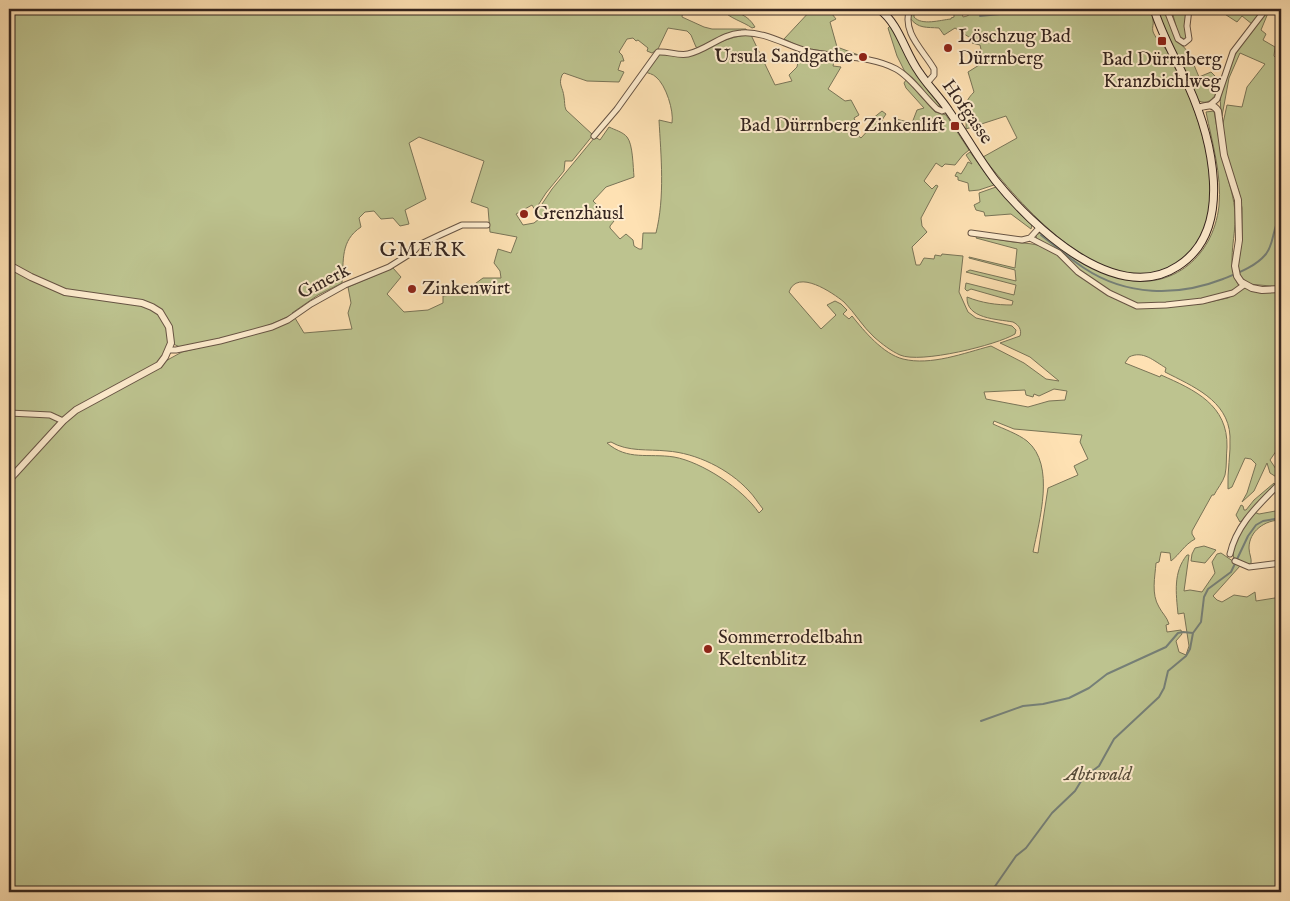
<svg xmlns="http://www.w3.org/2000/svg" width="1290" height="901" viewBox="0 0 1290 901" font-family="'IM FELL English',serif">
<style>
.green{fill:#bdc38f;stroke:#797457;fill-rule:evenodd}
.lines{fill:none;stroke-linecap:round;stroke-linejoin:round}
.stream{stroke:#768078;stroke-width:2}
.minor-casing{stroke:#675444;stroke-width:7}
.tertiary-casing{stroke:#675444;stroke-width:8}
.secondary-casing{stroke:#35251f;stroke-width:9}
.minor{stroke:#feecce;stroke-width:5}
.tertiary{stroke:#feecce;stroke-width:6}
.secondary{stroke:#feecce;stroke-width:7}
.poi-dot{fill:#8f2418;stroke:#feecce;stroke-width:2}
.labels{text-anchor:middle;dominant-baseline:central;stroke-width:4;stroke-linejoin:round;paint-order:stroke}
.poi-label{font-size:19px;fill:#35251f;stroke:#feecce;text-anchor:start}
.street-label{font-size:19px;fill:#35251f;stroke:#feecce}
.park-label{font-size:19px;font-style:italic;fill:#574c3b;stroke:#feecce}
.quarter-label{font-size:21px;letter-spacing:1px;fill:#35251f;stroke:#feecce}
</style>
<rect width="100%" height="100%" fill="#fee1b3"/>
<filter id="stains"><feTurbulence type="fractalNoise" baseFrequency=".004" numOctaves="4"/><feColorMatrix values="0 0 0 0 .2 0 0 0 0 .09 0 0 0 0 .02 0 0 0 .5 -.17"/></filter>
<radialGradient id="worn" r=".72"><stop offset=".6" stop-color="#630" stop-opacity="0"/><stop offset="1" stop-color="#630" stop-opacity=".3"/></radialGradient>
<path class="green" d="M 9,9 L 683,9 L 682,17 L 704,27 L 712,29 L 746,29 L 747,31 L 698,48 L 696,47 L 691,35 L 687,31 L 668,28 L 658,49 L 652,53 L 647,51 L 648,48 L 638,40 L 636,41 L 633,38 L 627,39 L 619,52 L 622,55 L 624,61 L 621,61 L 618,70 L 624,72 L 619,82 L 587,81 L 564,73 L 562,75 C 558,85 563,87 564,97 C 565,102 564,105 566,110 L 593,135 L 572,161 L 565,161 L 564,171 L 546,193 L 535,210 L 532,205 L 516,214 L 523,225 L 534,223 L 539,219 L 536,213 L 552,189 L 595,137 L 600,140 L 609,127 C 615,130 623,132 627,137 C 633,144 633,167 634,177 L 606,187 L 593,201 L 614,221 L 610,226 L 610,228 L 620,239 L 626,234 L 633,240 L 634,246 L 639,249 L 642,249 L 643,233 L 656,233 C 665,197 661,156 659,120 L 672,123 C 674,111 666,85 656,77 C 653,74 648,73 645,72 L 659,54 C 669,54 682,58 691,55 C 714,47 725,36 751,35 L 775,85 L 792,81 L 789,75 L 797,67 L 800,51 L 835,57 L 833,66 L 841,67 L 828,89 L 845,101 L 851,100 L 859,115 L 854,118 L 858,128 L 855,133 L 861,138 L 872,126 L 872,119 L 882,111 L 886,114 L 882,120 L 883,124 L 890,129 L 896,119 L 912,123 L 917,110 L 924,108 L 906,88 L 904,83 L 906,80 L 935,112 L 946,115 L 969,150 L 963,155 L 955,165 L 945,164 L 942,167 L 936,163 L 924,181 L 932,189 L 936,185 L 938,186 L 921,218 L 922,226 L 927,232 L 912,247 L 916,265 L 920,265 L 924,258 L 934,259 L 935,255 L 941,256 L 942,254 L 963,256 L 959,292 L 968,312 L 976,318 L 1012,326 L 1016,330 L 1015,334 C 997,345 920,364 900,355 C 891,351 882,344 874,337 C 863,327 855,313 844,302 C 833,293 797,268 789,292 L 821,329 L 836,315 L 827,305 L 835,301 L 841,304 L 847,310 L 843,314 L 849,319 L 852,316 C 864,331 883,354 903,359 C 931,366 964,353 991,346 L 1024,363 L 1046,379 L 1059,381 L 1030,357 L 1000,343 L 1020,336 C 1022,330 1019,325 1013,322 C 997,319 966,319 967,297 C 982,303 996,305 1012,305 L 1013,301 L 971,289 L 967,291 L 965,289 L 966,283 L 1014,295 L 1016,285 L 966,272 L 970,270 L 1016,281 L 1015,270 L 969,258 L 969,257 L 1015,268 L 1017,249 L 976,238 L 977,236 C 989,238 1001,240 1013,242 C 1031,244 1039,243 1056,253 L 1103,291 L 1133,307 L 1147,308 L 1200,304 L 1228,298 L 1245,287 L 1281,291 L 1281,444 L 1270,460 L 1276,469 L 1281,472 L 1281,480 L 1270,473 L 1267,463 L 1254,491 L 1242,502 L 1247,493 L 1256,464 L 1251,459 L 1245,458 L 1232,487 L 1228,489 C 1227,472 1231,453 1230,436 C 1228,400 1192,386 1165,372 L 1166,368 C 1154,361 1143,350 1129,357 L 1125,363 L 1160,377 L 1161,375 C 1195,390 1228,405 1227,447 C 1226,456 1227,466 1225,475 C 1223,482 1217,489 1214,495 L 1212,495 L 1192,531 L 1192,534 L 1195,539 C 1184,545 1180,554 1171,561 L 1170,553 L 1161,552 L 1159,562 L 1156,563 C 1155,577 1151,594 1159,607 C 1162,613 1167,617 1169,624 L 1166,625 L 1167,632 L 1181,630 L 1182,634 L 1176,641 L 1179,652 L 1186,655 L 1189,646 L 1184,613 L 1178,614 C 1176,593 1173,572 1187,555 L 1189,555 L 1184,591 L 1190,590 L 1202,592 L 1215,573 L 1212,562 L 1217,554 L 1221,553 L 1240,566 L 1213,596 L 1217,600 L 1222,602 L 1234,595 L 1247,597 L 1255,592 L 1256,601 L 1281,597 L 1281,892 L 964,892 L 959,891 L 958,892 L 9,892 ZM 419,137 L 484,161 L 471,202 L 488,208 L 490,232 L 517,237 L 511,253 L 498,249 L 494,263 L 500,271 L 501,278 L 483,278 L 461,294 L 443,296 L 443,303 L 428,310 L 404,312 L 387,294 L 401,277 L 393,268 L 348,287 L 351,303 L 348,313 L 352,329 L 304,333 L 295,318 L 263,332 L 182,352 L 160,364 L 171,343 L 180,347 C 218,339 258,333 293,314 L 292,313 L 318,295 L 342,283 C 344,260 340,241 361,227 L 359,218 L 365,212 L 374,211 L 381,219 L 393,218 L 400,226 L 409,224 L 405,210 L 426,199 L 409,143 ZM 1054,389 L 1067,391 L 1065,400 L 1049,401 L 1028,407 L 986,399 L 984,392 L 1025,390 L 1026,395 L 1033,397 L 1034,394 L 1039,396 ZM 994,421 L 1014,429 L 1082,435 L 1080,442 L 1088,459 L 1074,466 L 1078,475 L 1048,488 L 1038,553 L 1033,552 C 1039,521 1056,465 1027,441 C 1018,434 1004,429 993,424 ZM 611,442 C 628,452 648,449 667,451 C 696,453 729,469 749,491 C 754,496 758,503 763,509 L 759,513 C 743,489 702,462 674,457 C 648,453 628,461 607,443 Z
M 812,9 L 828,9 L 836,19 L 830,22 L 837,47 L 864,57 L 803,48 L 784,39 Z
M 912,9 L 914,9 L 914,17 C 922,26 940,20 951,19 L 951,18 L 954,17 L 954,14 L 962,13 L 963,17 L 967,16 L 978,9 L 1150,9 C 1151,12 1153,16 1153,20 C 1154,26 1151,28 1154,34 C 1157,41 1164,46 1168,52 C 1189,87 1212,152 1211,192 C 1211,218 1201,242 1182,260 C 1177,264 1171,266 1165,269 C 1099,297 1019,203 983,157 L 1017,138 L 1006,116 L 966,129 C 967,113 960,106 974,92 L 968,72 L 984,62 L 980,45 L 972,43 L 972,39 L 955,28 L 944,35 L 939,28 C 927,27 918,29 910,18 Z
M 1170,9 L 1188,9 L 1187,38 L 1184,40 L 1179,37 L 1173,15 Z
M 1217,9 L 1264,9 L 1252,24 L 1242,16 L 1237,22 Z
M 725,10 C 738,12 748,15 755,27 L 752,28 C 744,22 729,18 724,11 Z
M 1163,12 L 1167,16 L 1174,36 L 1189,53 L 1199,77 L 1211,72 L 1221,82 C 1217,93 1211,108 1197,100 L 1159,15 Z
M 1266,12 L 1268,13 L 1261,30 L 1266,34 L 1263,40 L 1275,47 L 1274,56 L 1278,60 L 1281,60 L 1281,287 L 1249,284 L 1240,276 L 1238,267 L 1242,239 L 1242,208 L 1239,192 L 1226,155 L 1222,128 L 1227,105 L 1242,107 L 1247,87 L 1265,64 L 1240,53 L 1229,78 L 1222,116 C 1213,77 1243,41 1266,12 Z
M 891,25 L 940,104 L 940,107 L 938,106 L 905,72 L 897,56 L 888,28 Z
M 1214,111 C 1217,129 1220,146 1224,164 C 1228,181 1235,198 1235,216 C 1236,238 1225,268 1240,287 C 1216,298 1155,310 1130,302 C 1111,295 1092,280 1075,267 C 1063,258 1050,249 1037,241 L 1036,235 L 1042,232 C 1065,248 1089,269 1116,277 C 1168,294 1213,259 1219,206 C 1222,175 1212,142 1206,112 Z
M 970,152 L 994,185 L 979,190 L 969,191 L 968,183 L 958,180 L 958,177 L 955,176 L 957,172 L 961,174 L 966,166 L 968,162 L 972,164 L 966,155 Z
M 996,187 L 1032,225 L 1031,229 L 1011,214 L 985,216 L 984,212 L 976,210 L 974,205 L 980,202 L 979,193 Z
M 1274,483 L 1275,485 L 1244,519 L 1240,522 L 1236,515 L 1241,505 L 1243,506 L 1244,510 L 1246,510 L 1254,500 Z
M 1281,510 L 1281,520 C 1265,520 1249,531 1249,548 C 1249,554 1252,558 1251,564 L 1248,564 L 1234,559 C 1230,543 1246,524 1254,512 L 1259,514 Z
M 1204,546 L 1216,550 L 1205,563 L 1191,561 L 1192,554 L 1195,548 Z"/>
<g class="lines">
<path class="stream" d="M 980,16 L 1000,14 L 1017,9
M 1041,235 C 1055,246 1069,258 1084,268 C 1126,296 1177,297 1223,279 C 1238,273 1255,267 1266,254 C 1275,242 1272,227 1281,216
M 1281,253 L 1278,259 L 1281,265
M 981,721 L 1023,706 L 1043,704 L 1069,698 L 1089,688 L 1107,674 L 1166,647 L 1178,633 L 1183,632 L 1193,633
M 991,892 L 1016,856 L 1026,848 L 1052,813 L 1075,791 L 1083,778 L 1099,766 L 1114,739 L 1159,697 L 1164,688 L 1168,671 L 1186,656 L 1190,649 L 1193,633 L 1201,622 L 1204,597 L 1208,589 L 1231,572 L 1248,536 L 1256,525 L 1263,521 L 1281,518"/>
<g class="minor-casing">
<path id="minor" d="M 910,9 C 901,32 924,51 934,69 L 934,75 L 927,83
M 1154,9 L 1161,9 L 1168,13 L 1178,39 L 1184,43 L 1189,39 L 1187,26 L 1189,9
M 1210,105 L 1217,99 L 1233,52 L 1266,9
M 594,136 L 617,109 L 658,52 C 668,51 678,56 688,54 C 707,50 721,34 741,33 C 766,31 786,46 810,52 C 838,58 870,55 896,69 C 912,78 923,96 937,109 L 942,111 L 948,109
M 971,233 L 1022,240 L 1030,238 L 1040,227
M 1030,238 L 1059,253 L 1078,272 L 1109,293 L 1137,306 L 1166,305 L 1202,301 L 1233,293 L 1244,285
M 169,350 L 176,350 L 220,341 L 272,327 L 288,320 L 311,304 L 345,285 L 389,267 L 413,252 L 419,245 L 440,235 L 462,225 L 487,225
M 9,413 L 50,415 L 63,421
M 1230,554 C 1237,523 1260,504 1281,482
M 1235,561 L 1249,567 L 1281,563"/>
</g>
<g class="tertiary-casing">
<path id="tertiary" d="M 1197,108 C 1205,106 1213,102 1218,111 L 1224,155 L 1238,200 L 1239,240 L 1235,266 L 1237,276 L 1241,282 L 1252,288 L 1262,290 L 1281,289
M 9,265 L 31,277 L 65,292 L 142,303 L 152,307 L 160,312 L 169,327 L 171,343 L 165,357 L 159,365 L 76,410 L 63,421 L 9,480"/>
</g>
<g class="secondary-casing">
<path id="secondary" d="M 879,9 C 900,25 904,51 919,72 C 928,86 940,97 949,111 C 965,134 978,158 995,180 C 1032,226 1116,307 1178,266 C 1236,229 1211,136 1188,85 C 1176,59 1162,36 1154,9"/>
</g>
<use href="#minor" class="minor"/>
<use href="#tertiary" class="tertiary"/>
<use href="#secondary" class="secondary"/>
</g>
<g class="poi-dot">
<rect x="1157" y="36" width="10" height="10" rx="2.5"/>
<circle cx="948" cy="48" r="5"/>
<circle cx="863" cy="57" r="5"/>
<rect x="950" y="121" width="10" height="10" rx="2.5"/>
<circle cx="524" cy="214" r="5"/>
<circle cx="412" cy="289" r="5"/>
<circle cx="708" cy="649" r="5"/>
</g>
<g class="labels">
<g class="poi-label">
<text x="958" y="37">Löschzug Bad<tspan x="958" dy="22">Dürrnberg</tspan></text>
<text x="853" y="57" text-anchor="end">Ursula Sandgathe</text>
<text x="1162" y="60" text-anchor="middle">Bad Dürrnberg<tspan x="1162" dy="22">Kranzbichlweg</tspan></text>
<text x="945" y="126" text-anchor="end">Bad Dürrnberg Zinkenlift</text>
<text x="534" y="214">Grenzhäusl</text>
<text x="422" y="289">Zinkenwirt</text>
<text x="718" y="638">Sommerrodelbahn<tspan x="718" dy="22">Keltenblitz</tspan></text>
</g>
<g class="street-label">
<text transform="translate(967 112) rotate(55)">Hofgasse</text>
<text transform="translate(324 282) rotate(-27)">Gmerk</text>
</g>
<g class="park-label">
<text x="1098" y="775">Abtswald</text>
</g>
<g class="quarter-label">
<text x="423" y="250">GMERK</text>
</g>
</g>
<rect width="1290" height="901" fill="none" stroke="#fee1b3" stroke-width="30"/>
<rect x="10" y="10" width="1270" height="881" fill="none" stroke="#35251f" stroke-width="2.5"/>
<rect x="15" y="15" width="1260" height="871" fill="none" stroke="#35251f"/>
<rect width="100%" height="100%" filter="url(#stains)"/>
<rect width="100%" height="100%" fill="url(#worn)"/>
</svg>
